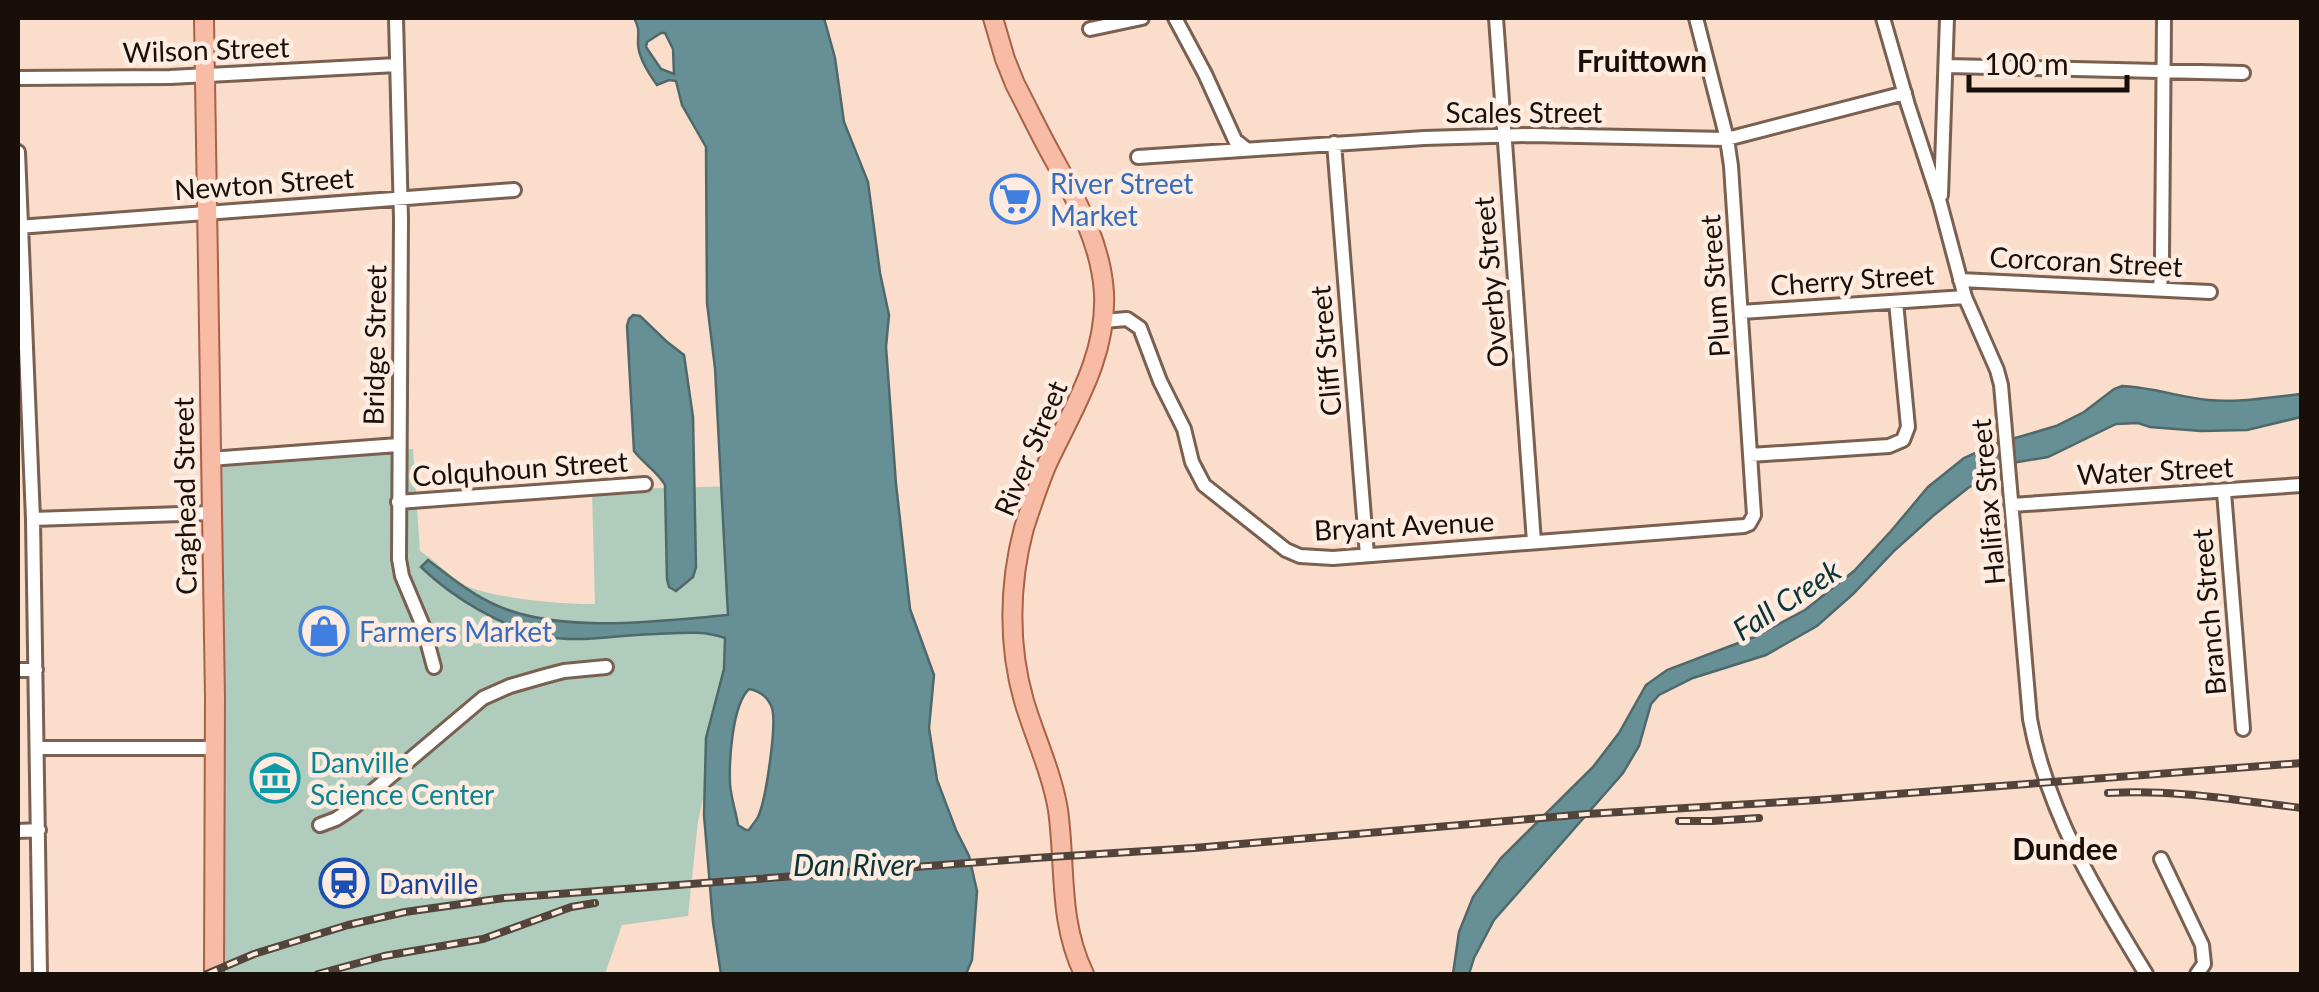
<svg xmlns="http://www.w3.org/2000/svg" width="2319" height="992" viewBox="0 0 2319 992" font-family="Lato,sans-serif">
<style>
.green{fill:#afccbd}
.water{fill:#679096;stroke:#4f696b;stroke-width:2.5;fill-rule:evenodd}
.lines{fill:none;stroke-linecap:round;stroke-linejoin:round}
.minor-casing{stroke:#796050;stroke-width:18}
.major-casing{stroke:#a76247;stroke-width:22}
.minor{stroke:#fff;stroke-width:12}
.major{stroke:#f8bba5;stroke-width:18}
.rail-casing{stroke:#52443a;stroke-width:8}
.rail{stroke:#feece1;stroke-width:4;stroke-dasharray:11;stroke-linecap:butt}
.labels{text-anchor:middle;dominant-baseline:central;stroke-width:9;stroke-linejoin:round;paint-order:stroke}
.street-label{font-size:28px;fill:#180f08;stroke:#feece1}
.shop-label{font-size:28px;fill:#366cbe;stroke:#feece1;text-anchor:start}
.culture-label{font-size:28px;fill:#0d838f;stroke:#feece1;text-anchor:start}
.transit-label{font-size:28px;fill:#164399;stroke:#feece1;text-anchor:start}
.neighbourhood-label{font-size:30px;font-weight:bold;fill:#180f08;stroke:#feece1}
.water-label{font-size:30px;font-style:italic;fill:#0b353a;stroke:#feece1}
</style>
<rect width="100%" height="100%" fill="#faddca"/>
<path class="green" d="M 413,449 L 420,551 C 436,561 448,575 463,584 C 487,598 567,605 595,604 L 592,490 L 738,486 L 723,713 L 698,821 L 688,916 L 622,925 L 605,974 L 225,974 L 218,464 Z"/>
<path class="water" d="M 634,18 L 824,18 L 835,58 L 844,122 L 868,182 L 880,273 L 889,315 L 886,347 L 896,484 L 910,609 L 934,675 L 929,728 L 937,780 L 956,830 L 969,856 L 977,891 L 972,960 L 966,974 L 721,974 L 713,922 L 704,815 L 706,738 L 724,669 L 725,638 C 704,630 679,633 657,634 C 622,634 583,643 549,637 C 503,628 454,599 421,567 L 428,560 C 450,577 472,595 498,606 C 562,634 660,621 728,615 L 715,368 L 707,303 L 706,147 L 682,105 L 676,81 L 669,80 L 657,85 C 649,74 638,57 638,43 C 638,32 640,29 634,18 ZM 661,33 L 665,33 L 673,49 L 674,74 L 661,69 L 646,47 L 647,42 ZM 749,689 C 760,691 768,697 772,708 C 777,725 766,800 758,817 C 756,821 752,825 749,830 L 746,830 L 738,825 C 736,812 731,798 730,784 C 729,761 732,705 749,689 Z
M 633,315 L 640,316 L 666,341 L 684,355 L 693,417 L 696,567 L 693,577 L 676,591 L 669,587 L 667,579 L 665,485 C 657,471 644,464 634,451 L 627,326 L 629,319 Z
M 2122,386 C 2151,387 2179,397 2208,400 C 2238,403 2271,397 2301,394 L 2301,417 L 2247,430 L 2201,431 L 2150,427 L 2138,423 L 2116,424 L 2048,457 L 2012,463 L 1968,488 L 1934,515 L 1895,550 L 1853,594 L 1817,626 L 1766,655 L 1693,678 L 1659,695 L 1651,704 L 1639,746 L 1623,773 L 1494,920 L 1474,958 L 1469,974 L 1453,974 L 1459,932 L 1473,897 L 1501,858 L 1593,767 L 1619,733 L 1646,685 L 1667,670 L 1754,637 L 1805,610 L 1854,571 L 1891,531 L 1928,487 L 1964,458 L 1995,444 L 2056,426 L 2084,412 L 2114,389 Z"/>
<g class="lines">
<g class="minor-casing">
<path id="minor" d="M 396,18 L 401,219 L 399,559 L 402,576 L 423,626 L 434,667
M 1175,18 L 1205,74 L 1235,140 L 1246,149
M 1496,18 L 1534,542
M 1883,18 L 1908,105 L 1940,203 L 1965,297 L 1997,370 L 2001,385 L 2030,719 C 2047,812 2097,894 2146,974
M 1090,29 L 1142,18
M 1946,66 L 2243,73
M 18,78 L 170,77 L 397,65
M 1334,143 L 1367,555
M 18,152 L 33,519 L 40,974
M 1138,157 L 1424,138 L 1530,135 L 1727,139 L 1905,93
M 1941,195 L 1947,18
M 18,227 L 514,190
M 1960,280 L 2210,292
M 2160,289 L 2162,257 L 2164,18
M 1741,312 L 1965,297
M 1103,321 L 1127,319 L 1140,328 L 1160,381 L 1184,429 L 1192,462 L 1204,485 L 1286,550 L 1300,556 L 1333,558 L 1744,526 L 1749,524 L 1754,515 L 1731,166 L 1727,139 L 1696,18
M 1750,455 L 1889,446 L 1903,440 L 1908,427 L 1896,302
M 210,459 L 398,445
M 2224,492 L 2243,729
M 398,502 L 645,484
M 2012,505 L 2302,485
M 33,519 L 211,513
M 18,670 L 36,670
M 38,748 L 214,748
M 320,825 L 336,819 L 354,807 L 483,698 L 510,686 L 545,676 L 564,671 L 606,667
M 18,831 L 39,830
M 2161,859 L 2202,945 L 2204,964 L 2197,974"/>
</g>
<g class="major-casing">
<path id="major" d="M 204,18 L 215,698 L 214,974
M 993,18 L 1005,59 L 1015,84 C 1027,107 1038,130 1050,152 C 1074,196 1101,241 1104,293 C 1107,357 1073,408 1047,464 C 1038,485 1031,507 1024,528 C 1009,584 1008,646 1024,701 C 1035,738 1052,773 1058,810 C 1066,867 1058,920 1084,974"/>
</g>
<use href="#minor" class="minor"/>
<use href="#major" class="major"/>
<g class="rail-casing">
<path id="rail" d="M 2108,793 C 2173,789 2236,800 2302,808
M 1679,821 L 1712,821 L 1759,818
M 207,974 L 254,954 L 348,925 L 405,912 L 504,898 L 1035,858 L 1194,848 L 1587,814 L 1817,800 L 2302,763
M 318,974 L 384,956 L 483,939 L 571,907 L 595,903"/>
</g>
<use href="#rail" class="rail"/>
</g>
<defs>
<g id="supermarket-ring" transform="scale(2.5)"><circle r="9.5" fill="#feece1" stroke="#3f7fe0" stroke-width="1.5"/><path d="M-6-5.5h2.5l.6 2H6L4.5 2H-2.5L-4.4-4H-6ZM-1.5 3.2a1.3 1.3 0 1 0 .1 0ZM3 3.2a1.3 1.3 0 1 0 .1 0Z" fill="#3f7fe0"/></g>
<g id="shop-ring" transform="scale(2.5)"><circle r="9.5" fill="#feece1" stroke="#3f7fe0" stroke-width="1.5"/><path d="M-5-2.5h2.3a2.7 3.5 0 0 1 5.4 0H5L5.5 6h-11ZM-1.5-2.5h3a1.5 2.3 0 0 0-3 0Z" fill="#3f7fe0"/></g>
<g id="museum-ring" transform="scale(2.5)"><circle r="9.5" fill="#feece1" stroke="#0f9aa8" stroke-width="1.5"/><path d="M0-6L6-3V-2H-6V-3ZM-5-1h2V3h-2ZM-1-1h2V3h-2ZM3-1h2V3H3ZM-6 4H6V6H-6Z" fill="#0f9aa8"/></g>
<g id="station-ring" transform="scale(2.5)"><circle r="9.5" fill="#feece1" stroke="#1a4fb4" stroke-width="1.5"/><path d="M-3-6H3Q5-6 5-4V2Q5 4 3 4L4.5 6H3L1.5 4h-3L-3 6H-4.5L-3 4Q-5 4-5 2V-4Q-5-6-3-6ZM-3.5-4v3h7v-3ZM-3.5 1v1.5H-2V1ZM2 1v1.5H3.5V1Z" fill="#1a4fb4"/></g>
</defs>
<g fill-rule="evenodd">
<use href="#supermarket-ring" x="1015" y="199"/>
<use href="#shop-ring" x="324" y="631"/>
<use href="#museum-ring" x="275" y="778"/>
<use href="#station-ring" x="344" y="883"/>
</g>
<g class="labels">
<g class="street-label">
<text transform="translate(206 49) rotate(-2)">Wilson Street</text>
<text x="1524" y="112">Scales Street</text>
<text transform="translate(264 183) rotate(-4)">Newton Street</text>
<text transform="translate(2086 261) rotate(3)">Corcoran Street</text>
<text transform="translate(1852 279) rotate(-4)">Cherry Street</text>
<text transform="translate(1490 282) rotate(-95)">Overby Street</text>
<text transform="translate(1714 286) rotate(-94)">Plum Street</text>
<text transform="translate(374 345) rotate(-89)">Bridge Street</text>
<text transform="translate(1325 351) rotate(-95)">Cliff Street</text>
<text transform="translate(1030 448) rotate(-67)">River Street</text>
<text transform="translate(520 468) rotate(-4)">Colquhoun Street</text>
<text transform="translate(2155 470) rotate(-3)">Water Street</text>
<text transform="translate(184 496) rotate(-91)">Craghead Street</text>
<text transform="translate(1987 502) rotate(-95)">Halifax Street</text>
<text transform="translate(1404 525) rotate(-3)">Bryant Avenue</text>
<text transform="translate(2208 612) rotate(-95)">Branch Street</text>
</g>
<g class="shop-label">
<text x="1050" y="183">River Street<tspan x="1050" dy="32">Market</tspan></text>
<text x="359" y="631">Farmers Market</text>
</g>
<g class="culture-label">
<text x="310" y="762">Danville<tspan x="310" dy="32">Science Center</tspan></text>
</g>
<g class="transit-label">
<text x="379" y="883">Danville</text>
</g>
<g class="neighbourhood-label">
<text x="1642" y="60">Fruittown</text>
<text x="2065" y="848">Dundee</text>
</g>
<g class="water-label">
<text transform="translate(1786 599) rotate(-33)">Fall Creek</text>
<text x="854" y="864">Dan River</text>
</g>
</g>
<rect width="2319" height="992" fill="none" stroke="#180f08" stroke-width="40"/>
<path d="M1969 75v15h158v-15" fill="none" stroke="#180f08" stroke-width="5"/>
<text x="1984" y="75" font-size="30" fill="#180f08" stroke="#feece1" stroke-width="8" paint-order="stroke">100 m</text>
</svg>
